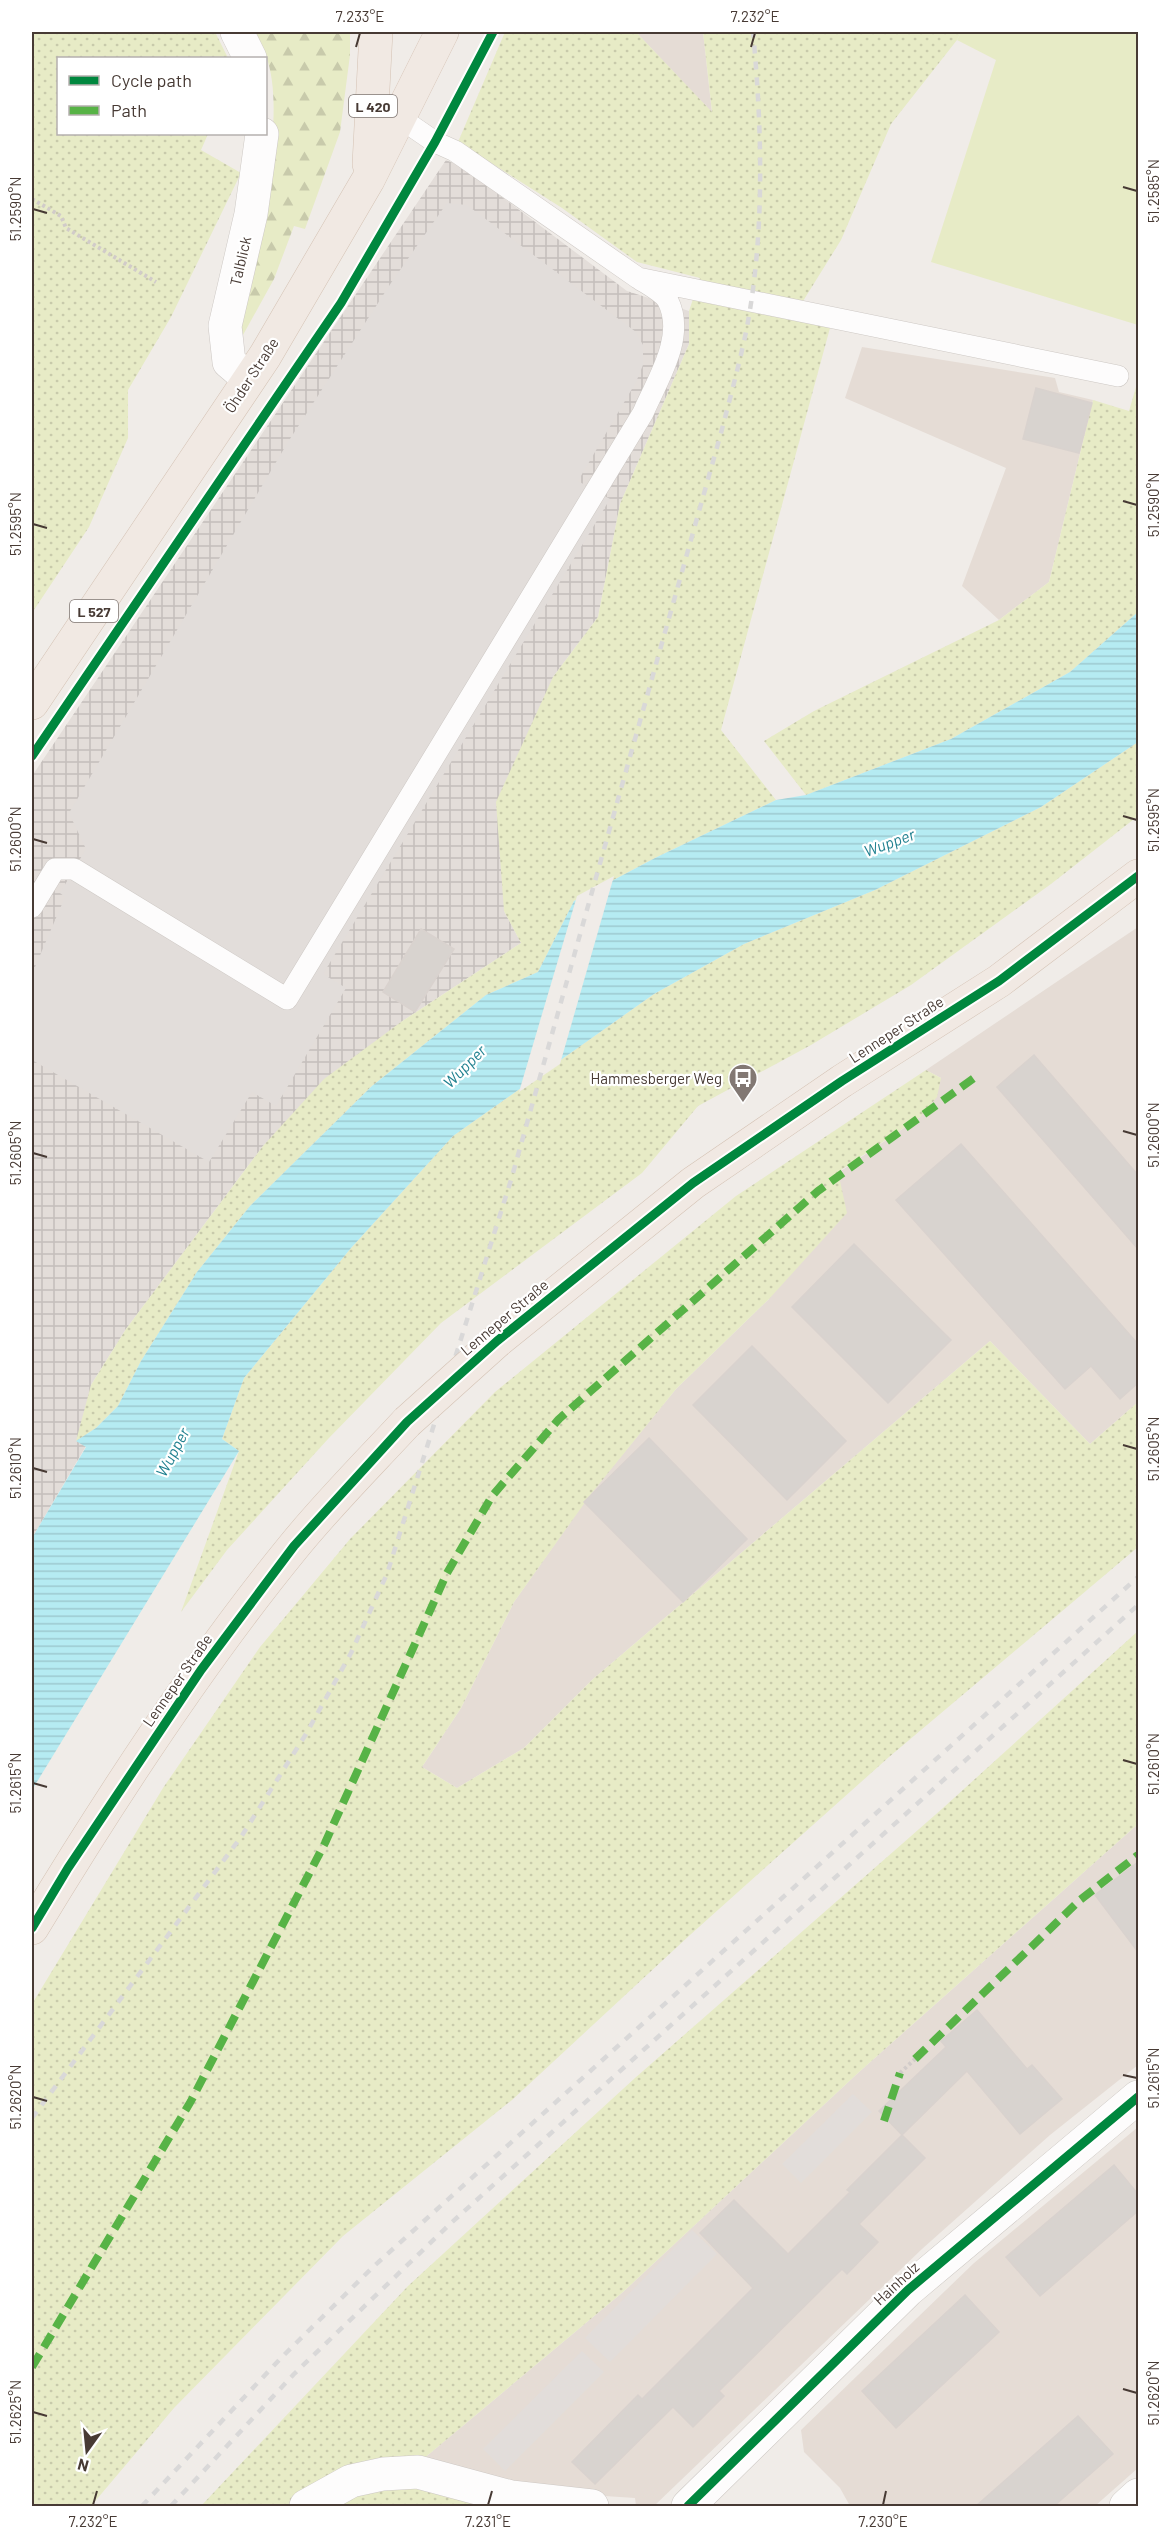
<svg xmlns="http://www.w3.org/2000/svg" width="1170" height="2538" viewBox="0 0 1170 2538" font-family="Barlow,sans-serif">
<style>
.residential{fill:#e5dcd5}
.industrial{fill:url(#industrial-grid)}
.grass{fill:url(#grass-dots)}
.forest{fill:url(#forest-firs)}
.pitch{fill:#e7ebc6}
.parking{fill:#e2ddda}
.water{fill:url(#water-rules)}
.pier{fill:#f0ece8}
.building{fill:#d8d3cf;stroke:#d9d2ce;stroke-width:1.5}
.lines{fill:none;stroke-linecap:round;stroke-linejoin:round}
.service-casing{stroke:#cdc8c4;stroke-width:22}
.minor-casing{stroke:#cdc8c4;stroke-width:34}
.primary-casing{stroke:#d4c2b4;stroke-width:34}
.path{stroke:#d1cbc9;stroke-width:4;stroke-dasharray:3 3;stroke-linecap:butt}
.service{stroke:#fdfcfc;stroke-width:21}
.minor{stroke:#fdfcfc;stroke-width:33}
.primary{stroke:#f1e9e3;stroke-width:33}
.rail{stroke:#d9d8d8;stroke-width:4.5;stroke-dasharray:8 8;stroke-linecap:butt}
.primary-bridge-casing{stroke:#d4c2b4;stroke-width:34;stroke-linecap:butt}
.primary-bridge{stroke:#f1e9e3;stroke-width:33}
.quiet{stroke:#57b346;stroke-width:8;stroke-dasharray:15 8;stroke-linecap:butt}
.cycleway-casing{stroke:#fff;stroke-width:13}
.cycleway{stroke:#00873e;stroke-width:9}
.ticks{fill:none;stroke:#473a34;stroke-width:2}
.labels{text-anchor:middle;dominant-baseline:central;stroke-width:4.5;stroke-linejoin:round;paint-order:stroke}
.shield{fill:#fff;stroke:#7e7571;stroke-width:1.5}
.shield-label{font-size:14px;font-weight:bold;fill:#473a34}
.street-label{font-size:15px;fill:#473a34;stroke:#fff}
.poi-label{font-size:15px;fill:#473a34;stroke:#fff;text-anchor:end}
.water-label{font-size:16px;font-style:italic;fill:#208190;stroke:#fff}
.neatline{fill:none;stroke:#473a34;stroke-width:2}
.ticks-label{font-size:15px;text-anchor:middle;fill:#473a34}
</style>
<defs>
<pattern id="industrial-grid" width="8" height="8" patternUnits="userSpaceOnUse" patternTransform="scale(1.5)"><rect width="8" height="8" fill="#e3ddd9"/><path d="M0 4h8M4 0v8" fill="none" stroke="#c4bebb"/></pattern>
<pattern id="grass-dots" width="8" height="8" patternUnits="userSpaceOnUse" patternTransform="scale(1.5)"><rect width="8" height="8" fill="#e7ebc6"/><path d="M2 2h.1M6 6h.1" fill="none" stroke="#c8caab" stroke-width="1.8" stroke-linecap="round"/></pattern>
<pattern id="forest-firs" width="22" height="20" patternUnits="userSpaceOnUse" patternTransform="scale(1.5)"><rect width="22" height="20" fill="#e7ebc6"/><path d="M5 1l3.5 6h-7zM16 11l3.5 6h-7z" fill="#c8caab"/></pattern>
<pattern id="water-rules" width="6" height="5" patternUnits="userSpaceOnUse" patternTransform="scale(1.5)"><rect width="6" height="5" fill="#b5ebf2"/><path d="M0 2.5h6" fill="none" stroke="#9dcad0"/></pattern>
</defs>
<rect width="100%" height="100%" fill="#f0ece8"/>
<path class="residential" d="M 636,32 L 703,32 L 712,113 Z
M 862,347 L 1055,378 L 1059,392 L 1093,400 L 1049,582 L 999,620 L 962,586 L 1006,468 L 845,398 Z
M 1138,927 L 1138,1402 L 1090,1444 L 990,1341 L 593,1679 L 524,1748 L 457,1788 L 422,1767 L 461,1708 L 514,1602 L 591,1493 L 676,1389 L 769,1299 L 838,1173 L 920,1117 L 941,1078 L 926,1070 Z
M 1138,1824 L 1138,2065 L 1050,2135 L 922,2249 L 654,2506 L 636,2506 L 635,2498 L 559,2493 L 422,2460 L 623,2292 L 858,2073 Z
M 1138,2127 L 1138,2468 L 1095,2506 L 850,2506 L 840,2488 L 804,2452 L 801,2430 L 974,2263 Z"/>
<path class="industrial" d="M 446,160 L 462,167 L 627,291 L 689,311 L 689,344 L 620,504 L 598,617 L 553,677 L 504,911 L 521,943 L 401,1022 L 263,1146 L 126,1329 L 91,1385 L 86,1446 L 32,1538 L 32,776 Z"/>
<path class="grass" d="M 32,32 L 215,32 L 228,58 L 58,58 L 58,134 L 208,134 L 201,150 L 241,173 L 171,317 L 128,390 L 128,438 L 89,527 L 32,613 Z
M 505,32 L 636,32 L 712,112 L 703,32 L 961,32 L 957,40 L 891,124 L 841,240 L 795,314 L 830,328 L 721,730 L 776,800 L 655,858 L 574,901 L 538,972 L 486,995 L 372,1086 L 250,1206 L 197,1272 L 141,1361 L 118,1406 L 96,1428 L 76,1441 L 91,1385 L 126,1329 L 263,1146 L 324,1079 L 401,1022 L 521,943 L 504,911 L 496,802 L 553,677 L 598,617 L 620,504 L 689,344 L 689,311 L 700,278 L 637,262 L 562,208 L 458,142 Z
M 1138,380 L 1138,612 L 1070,672 L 951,739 L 806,795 L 764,741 L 814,711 L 999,620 L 1049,582 L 1093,400 L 1129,411 Z
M 1138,742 L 1138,816 L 1051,884 L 911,985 L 811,1045 L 698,1106 L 642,1173 L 441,1323 L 328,1439 L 227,1550 L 181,1612 L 239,1451 L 222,1439 L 244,1378 L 351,1248 L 453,1136 L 654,994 L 744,944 L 875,890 L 1041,807 Z
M 926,1070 L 941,1078 L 937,1097 L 920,1117 L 838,1172 L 847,1213 L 769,1299 L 676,1389 L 591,1494 L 514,1602 L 461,1708 L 422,1767 L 457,1788 L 524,1748 L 593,1679 L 990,1341 L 1090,1444 L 1138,1402 L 1138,1547 L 889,1757 L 690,1935 L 512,2100 L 343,2236 L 174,2408 L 91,2506 L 32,2506 L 32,2004 L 163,1788 L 260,1647 L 350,1539 L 495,1392 L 736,1196 Z
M 1138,1631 L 1138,1824 L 858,2073 L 623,2292 L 422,2460 L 294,2501 L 288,2506 L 201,2506 L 408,2286 L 635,2078 L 943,1808 Z
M 404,2484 L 450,2492 L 478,2506 L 329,2506 L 381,2487 Z"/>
<path class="forest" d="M 253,32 L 350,32 L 350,55 L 340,132 L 305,229 L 294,226 L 274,279 L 243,335 L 237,326 C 251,257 290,120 266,56 C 262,47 257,39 253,32 Z"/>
<path class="pitch" d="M 961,32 L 1138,32 L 1138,325 L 931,262 L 996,60 L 957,40 Z"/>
<path class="parking" d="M 447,203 L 467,205 L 636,332 L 643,345 L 643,365 L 636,382 L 578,481 L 610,499 L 323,974 L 346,988 L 276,1106 L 252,1092 L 209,1162 L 32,1060 L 32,974 L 65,897 L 60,893 L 86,849 L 69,813 L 288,442 L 391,283 Z
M 853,2094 L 872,2112 L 801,2183 L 782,2164 Z
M 692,2230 L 717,2254 L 610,2362 L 585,2338 Z
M 582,2351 L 604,2372 L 505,2471 L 483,2449 Z"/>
<path class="water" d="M 1138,612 L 1138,742 L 1041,807 L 875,890 L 744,944 L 654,994 L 453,1136 L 351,1248 L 244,1378 L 222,1439 L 239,1451 L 32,1790 L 32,1538 L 86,1447 L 76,1441 L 96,1428 L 118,1406 L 141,1361 L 197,1272 L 250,1206 L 372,1086 L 486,995 L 538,972 L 574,901 L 655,858 L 776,800 L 806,795 L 951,739 L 1070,672 Z"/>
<path class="pier" d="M 614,876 L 560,1064 L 519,1092 L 577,896 Z"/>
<path class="building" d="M 1036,388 L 1092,403 L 1079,453 L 1023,439 Z
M 421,929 L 454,949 L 415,1012 L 383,992 Z
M 1034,1055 L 1138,1175 L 1138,1249 L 997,1087 Z
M 961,1144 L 1138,1344 L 1138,1383 L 1120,1399 L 1091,1366 L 1065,1389 L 896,1200 Z
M 854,1244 L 951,1340 L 888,1403 L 792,1307 Z
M 752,1346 L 846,1441 L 787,1500 L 693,1405 Z
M 649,1438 L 747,1539 L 683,1602 L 584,1502 Z
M 1138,1862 L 1138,1952 L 1095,1895 Z
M 977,2010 L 1027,2069 L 1032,2065 L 1062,2099 L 1020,2134 L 967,2071 L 902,2135 L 879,2111 L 946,2047 L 941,2041 Z
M 902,2135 L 925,2158 L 859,2224 L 878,2242 L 847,2274 L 842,2269 L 719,2391 L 724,2396 L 693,2427 L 673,2407 L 595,2484 L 572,2462 L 638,2395 L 642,2399 L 753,2288 L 700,2233 L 734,2200 L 788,2254 L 850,2192 L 847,2190 Z
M 1114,2165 L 1138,2194 L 1138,2211 L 1040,2296 L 1006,2257 Z
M 965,2295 L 999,2332 L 896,2428 L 862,2391 Z
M 1078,2416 L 1113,2454 L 1054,2506 L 976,2506 Z"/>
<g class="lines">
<g class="service-casing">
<path id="service" d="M 400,118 L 435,142 L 455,151 L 638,278 L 1118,376
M 32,907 L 55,869 L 74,869 L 287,999 L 643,413 C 657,380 686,337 668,301 C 663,292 647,284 638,278"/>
</g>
<g class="minor-casing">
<path id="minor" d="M 237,32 L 250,58
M 249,379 L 229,362 L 225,326 L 251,214 L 262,134
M 306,2506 L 351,2481 L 383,2474 L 418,2472 L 511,2497 L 592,2506
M 688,2506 L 908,2290 L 1138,2097
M 1126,2506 L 1138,2495"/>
</g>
<g class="primary-casing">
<path id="primary" d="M 369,164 L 376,32
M 32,703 L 265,356 L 368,180 L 442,32
M 497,1341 L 693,1183 L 842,1081 L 999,981 L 1138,876
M 32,1928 C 110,1799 199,1662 294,1546 C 329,1503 369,1463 407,1422"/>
</g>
<path class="path" d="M 32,199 L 61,216 L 66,228 L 156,282
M 900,2073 L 915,2059"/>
<use href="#service" class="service"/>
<use href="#minor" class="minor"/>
<use href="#primary" class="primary"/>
<path class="rail" d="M 32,2118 L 241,1837 L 306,1734 L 351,1653 L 387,1574 L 511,1180 L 721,433 C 730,398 740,362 747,327 C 765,231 762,128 753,32
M 142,2506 L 281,2358 L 373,2267 L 1138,1577
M 171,2506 L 294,2374 L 450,2224 L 1138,1605"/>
<g class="primary-bridge-casing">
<path id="primary-bridge" d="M 407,1422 L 497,1341"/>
</g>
<use href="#primary-bridge" class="primary-bridge"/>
<path class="quiet" d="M 915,2059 L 1080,1900 L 1138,1855
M 884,2121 L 900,2073
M 32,2367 L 191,2101 L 325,1843 L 447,1573 L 492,1496 L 559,1419 L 818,1191 L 974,1078"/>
<g class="cycleway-casing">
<path id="cycleway" d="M 32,756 L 341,303 L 435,142 L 493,32
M 32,1928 L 68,1868 L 201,1670 L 294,1546 L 407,1422 L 497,1341 L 693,1183 L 842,1081 L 999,981 L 1138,876
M 688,2506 L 908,2290 L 1138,2097"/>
</g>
<use href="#cycleway" class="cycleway"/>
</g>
<path class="ticks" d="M 356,47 L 360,33M 751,47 L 755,33M 1123,187 L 1137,191M 33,209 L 47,213M 1123,501 L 1137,505M 33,524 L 47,528M 1123,816 L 1137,820M 33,839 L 47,843M 1123,1131 L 1137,1135M 33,1153 L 47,1157M 1123,1445 L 1137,1449M 33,1468 L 47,1472M 1123,1760 L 1137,1764M 33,1783 L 47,1787M 1123,2075 L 1137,2078M 33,2097 L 47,2101M 1123,2389 L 1137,2393M 33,2412 L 47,2416M 93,2505 L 97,2491M 488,2505 L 492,2491M 883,2505 L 886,2491"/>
<defs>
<g id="bus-pin" transform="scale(1.5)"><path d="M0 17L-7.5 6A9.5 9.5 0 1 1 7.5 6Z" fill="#827873" stroke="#fff"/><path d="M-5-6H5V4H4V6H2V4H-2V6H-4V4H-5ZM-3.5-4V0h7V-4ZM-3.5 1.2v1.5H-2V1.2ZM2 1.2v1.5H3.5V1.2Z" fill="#fff"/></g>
</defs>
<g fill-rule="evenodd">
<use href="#bus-pin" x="743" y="1078"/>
</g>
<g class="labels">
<g class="shield">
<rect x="349" y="95" width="48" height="22" rx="4.5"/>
<rect x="70" y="600" width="48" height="22" rx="4.5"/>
</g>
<g class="shield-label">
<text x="373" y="106">L 420</text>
<text x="94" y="611">L 527</text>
</g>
<g class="street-label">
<text transform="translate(240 261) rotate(-77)">Talblick</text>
<text transform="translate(251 375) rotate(-57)">Öhder Straße</text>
<text transform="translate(896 1029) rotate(-33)">Lenneper Straße</text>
<text transform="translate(504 1317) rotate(-40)">Lenneper Straße</text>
<text transform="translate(177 1680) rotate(-55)">Lenneper Straße</text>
<text transform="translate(896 2283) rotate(-43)">Hainholz</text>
</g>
<g class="poi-label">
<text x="722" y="1078">Hammesberger Weg</text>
</g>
<g class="water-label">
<text transform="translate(889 842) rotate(-20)">Wupper</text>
<text transform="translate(464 1066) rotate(-45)">Wupper</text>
<text transform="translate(172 1452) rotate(-62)">Wupper</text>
</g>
</g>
<rect width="1170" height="2538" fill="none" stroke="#ffffff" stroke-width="66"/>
<rect x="57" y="57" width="210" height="78" fill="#ffffff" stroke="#b5b0ae" stroke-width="1.5"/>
<rect x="69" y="76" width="30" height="9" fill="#00873e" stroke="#b5b0ae" stroke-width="1.5"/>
<text x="111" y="87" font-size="18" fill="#473a34">Cycle path</text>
<rect x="69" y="106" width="30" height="9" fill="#57b346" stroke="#b5b0ae" stroke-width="1.5"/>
<text x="111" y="117" font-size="18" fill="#473a34">Path</text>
<g transform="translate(87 2451) rotate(195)" stroke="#ffffff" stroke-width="4.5" paint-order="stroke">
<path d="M0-4.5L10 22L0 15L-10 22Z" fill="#473a34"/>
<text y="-9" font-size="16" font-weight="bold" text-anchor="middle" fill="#473a34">N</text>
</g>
<rect x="33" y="33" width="1104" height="2472" class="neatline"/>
<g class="ticks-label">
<text x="360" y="22">7.233°E</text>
<text x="755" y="22">7.232°E</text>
<text transform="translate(1154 191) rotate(-90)" y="5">51.2585°N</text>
<text transform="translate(16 209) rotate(-90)" y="5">51.2590°N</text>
<text transform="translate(1154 505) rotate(-90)" y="5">51.2590°N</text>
<text transform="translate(16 524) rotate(-90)" y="5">51.2595°N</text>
<text transform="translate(1154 820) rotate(-90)" y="5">51.2595°N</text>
<text transform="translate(16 839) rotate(-90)" y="5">51.2600°N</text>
<text transform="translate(1154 1135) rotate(-90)" y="5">51.2600°N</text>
<text transform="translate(16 1153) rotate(-90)" y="5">51.2605°N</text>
<text transform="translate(1154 1449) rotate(-90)" y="5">51.2605°N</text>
<text transform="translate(16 1468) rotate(-90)" y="5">51.2610°N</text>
<text transform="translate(1154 1764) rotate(-90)" y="5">51.2610°N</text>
<text transform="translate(16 1783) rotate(-90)" y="5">51.2615°N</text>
<text transform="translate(1154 2078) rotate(-90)" y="5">51.2615°N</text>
<text transform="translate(16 2097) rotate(-90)" y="5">51.2620°N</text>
<text transform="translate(1154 2393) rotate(-90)" y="5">51.2620°N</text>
<text transform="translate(16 2412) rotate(-90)" y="5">51.2625°N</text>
<text x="93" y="2527">7.232°E</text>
<text x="488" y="2527">7.231°E</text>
<text x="883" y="2527">7.230°E</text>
</g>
</svg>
